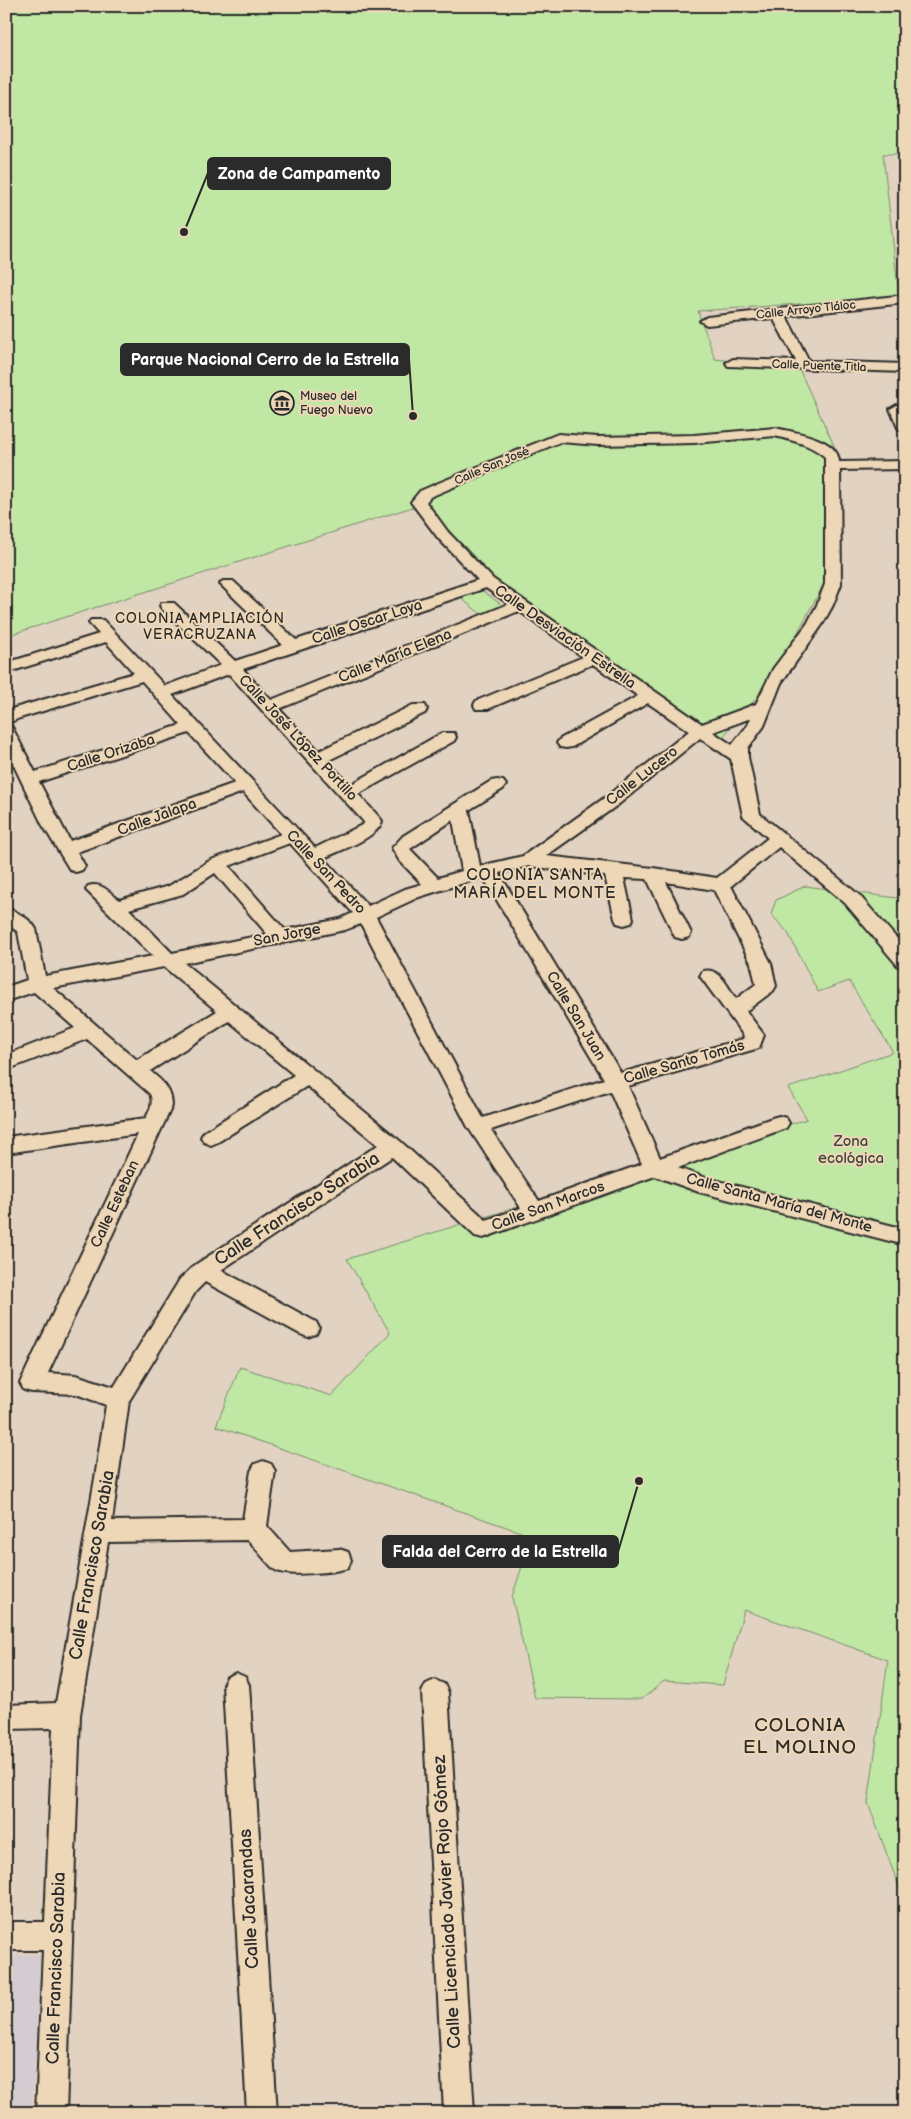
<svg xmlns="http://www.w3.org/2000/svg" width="911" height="2119" viewBox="0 0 911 2119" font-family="'Balsamiq Sans',sans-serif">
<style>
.built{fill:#d4ccd0}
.green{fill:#c0e8a4;stroke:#768a68}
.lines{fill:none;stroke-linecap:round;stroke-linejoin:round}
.minor-casing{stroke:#2b2b2b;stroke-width:4}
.minor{fill:#edd7b6;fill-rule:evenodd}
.labels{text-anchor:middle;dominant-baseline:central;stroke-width:4;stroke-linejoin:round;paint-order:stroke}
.far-street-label{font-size:12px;fill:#2b2b2b;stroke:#edd7b6}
.far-poi-label{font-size:12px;fill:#2b2b2b;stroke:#edd7b6;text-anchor:start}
.far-neighbourhood-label{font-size:14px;letter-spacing:1px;fill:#2b2b2b;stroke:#edd7b6}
.street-label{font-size:15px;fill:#2b2b2b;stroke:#edd7b6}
.park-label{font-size:15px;fill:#41473d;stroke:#edd7b6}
.neighbourhood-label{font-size:16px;letter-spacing:1px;fill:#2b2b2b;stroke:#edd7b6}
.near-street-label{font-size:18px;fill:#2b2b2b;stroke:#edd7b6}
.near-neighbourhood-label{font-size:19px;letter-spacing:1px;fill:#2b2b2b;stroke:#edd7b6}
.leader{fill:none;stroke:#2b2b2b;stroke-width:2}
.callout-dot{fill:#2b2b2b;stroke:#edd7b6;stroke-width:2}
.callout{fill:#2b2b2b;stroke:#2b2b2b;stroke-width:2}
.callout-label{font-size:16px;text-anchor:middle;font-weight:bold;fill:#fff}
</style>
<rect width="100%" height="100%" fill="#e2d2c2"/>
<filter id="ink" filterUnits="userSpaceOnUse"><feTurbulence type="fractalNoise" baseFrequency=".02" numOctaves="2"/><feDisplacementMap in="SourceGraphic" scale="10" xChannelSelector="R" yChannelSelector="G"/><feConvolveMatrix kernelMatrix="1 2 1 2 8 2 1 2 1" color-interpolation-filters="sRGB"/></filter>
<g filter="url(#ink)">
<path class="built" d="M 43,1955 L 31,2113 L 6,2113 L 6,1956 Z"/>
<path class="green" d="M 6,6 L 905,6 L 905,154 L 883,154 L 899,297 L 698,311 L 715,359 L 799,369 L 842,463 L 826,580 L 772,680 L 720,740 L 475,575 L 425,503 L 6,636 Z
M 480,589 L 502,605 L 481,614 L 458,596 Z
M 805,886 L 905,899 L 905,1903 L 868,1803 L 888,1660 L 744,1610 L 723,1685 L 664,1681 L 642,1699 L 535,1698 L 512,1597 L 532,1536 L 216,1426 L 240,1367 L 332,1396 L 390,1333 L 347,1259 L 807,1119 L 788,1088 L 893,1052 L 849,981 L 818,992 L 788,933 L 771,914 L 776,900 Z"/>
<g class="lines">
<g class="minor-casing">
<path id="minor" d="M 905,295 L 905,303 L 786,316 L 809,361 L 905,364 L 905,372 L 728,366 L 726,363 L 733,359 L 796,361 L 773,318 L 707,325 L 700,321 L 707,317 Z
M 897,405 L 902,406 L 905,411 L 905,432 L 898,428 L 890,409 Z
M 775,428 C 793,432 839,438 839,462 L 905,461 L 905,469 L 840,470 L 841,584 L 833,605 L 822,625 L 781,683 L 764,726 L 748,748 L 748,757 L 760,814 L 859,895 L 905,948 L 905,967 L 898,966 L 845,903 L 779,847 L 731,886 L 771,963 L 776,986 L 773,991 L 746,1011 L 764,1035 L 759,1048 L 628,1086 L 660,1158 L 772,1118 L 779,1116 L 786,1118 L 789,1123 L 786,1128 L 678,1168 L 703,1177 L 905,1229 L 905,1245 L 699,1192 L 655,1176 L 483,1238 L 475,1236 L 392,1157 L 221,1270 L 316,1322 L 319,1328 L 316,1334 L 308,1337 L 300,1334 L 205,1282 L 196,1291 L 129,1401 L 112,1521 L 243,1519 L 251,1471 L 255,1464 L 263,1461 L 271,1464 L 275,1471 L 267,1526 L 290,1552 L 339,1549 L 348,1552 L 351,1560 L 348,1568 C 335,1572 284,1578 274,1569 C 265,1561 257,1549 248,1540 L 108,1542 L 80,1715 L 66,2113 L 36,2113 L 43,1950 L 6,1950 L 6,1922 L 45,1922 L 53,1728 L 6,1729 L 6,1705 L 56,1703 L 95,1478 L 106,1405 L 76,1394 L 32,1392 L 24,1390 L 20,1383 L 138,1134 L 6,1153 L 6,1137 L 146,1118 C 150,1110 154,1103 150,1094 L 87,1039 L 6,1070 L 6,1055 L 75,1028 L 34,992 L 6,1001 L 6,987 L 27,980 L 18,932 L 6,923 L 6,908 C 17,911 31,920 36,929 L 45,976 L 153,956 L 86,890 L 88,886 C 102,882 109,892 119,900 L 169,886 L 211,860 L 281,834 L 243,792 L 77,852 L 85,866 L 82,870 L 76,872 L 70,870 L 42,824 L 6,749 L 6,726 L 12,727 L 14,731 L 35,772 L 181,725 L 142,681 L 20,718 L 6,724 L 6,712 L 8,710 L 134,673 L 106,642 L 6,673 L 6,663 L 99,634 L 89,623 L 91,620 L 103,620 L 165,686 L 221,665 L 162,609 L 160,606 L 162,603 L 174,603 L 235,661 L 283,645 L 223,587 L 220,584 L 223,581 L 233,581 L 296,640 L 478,580 L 438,538 L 411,502 L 420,491 L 436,484 L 558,434 L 598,437 L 694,435 ZM 775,436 C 794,441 810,444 825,457 L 825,584 L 817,605 L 807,624 L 773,669 L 756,704 L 702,724 L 493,579 L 448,532 L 426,502 L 430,497 L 560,442 L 598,445 L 694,443 ZM 486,588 L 509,604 L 271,700 L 243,669 ZM 519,611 L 583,657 L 476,701 L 474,705 L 476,709 L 488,709 L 593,664 L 638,696 L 560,739 L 557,743 L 560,747 L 566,748 L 572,747 L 648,703 L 689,731 L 607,796 L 523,856 L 480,866 L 469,810 L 503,789 L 506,785 L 503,781 L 497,780 L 491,781 L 403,836 L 392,848 L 399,860 L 422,884 L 405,889 L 368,906 L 324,858 C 339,851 379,837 382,821 L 379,817 L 358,794 L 454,741 L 456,737 L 454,733 L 442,733 L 350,785 L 327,761 L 425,713 L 427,709 L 425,705 L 413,705 L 319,751 L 279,709 ZM 229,674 L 364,822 L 364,824 L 315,848 L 172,695 ZM 751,718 L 748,725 L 732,745 L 713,732 ZM 189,733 L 235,783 L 70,841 L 39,782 ZM 700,738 L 731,759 L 743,816 L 768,838 L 717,878 L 653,868 L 546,856 L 619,804 ZM 453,820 L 462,871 L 438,878 L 410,849 ZM 290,843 L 353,913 L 340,919 L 285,930 L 229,866 ZM 529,866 L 605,876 L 615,919 L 617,923 L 624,925 L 631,923 L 633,919 L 624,878 L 647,879 L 673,933 L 675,937 L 682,939 L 689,937 L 691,933 L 666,882 L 714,890 L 751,963 L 756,984 L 736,999 C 727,986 720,967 703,971 L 700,976 L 744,1036 L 743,1039 L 621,1073 L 499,873 ZM 215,873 L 267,934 L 172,953 L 129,909 L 183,894 ZM 483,877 L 604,1079 L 483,1118 L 376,917 L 419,897 ZM 361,924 L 468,1127 L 521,1208 L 486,1220 L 400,1141 L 184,963 L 345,930 ZM 164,967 L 217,1011 L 137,1060 L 53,988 ZM 229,1021 L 294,1075 L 204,1132 L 201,1137 L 204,1142 L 211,1145 L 218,1142 L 307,1086 L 378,1145 L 195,1265 L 180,1279 L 114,1387 L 76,1375 L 48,1373 L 172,1106 C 172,1089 162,1081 150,1071 ZM 610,1091 L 642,1164 L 539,1201 L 491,1130 Z
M 236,1673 L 245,1677 L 249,1685 L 277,2113 L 247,2113 L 223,1685 L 227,1677 Z
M 435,1680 L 444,1684 L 448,1692 L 474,2113 L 444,2113 L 422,1692 L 426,1684 Z"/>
</g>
<use href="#minor" class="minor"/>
</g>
</g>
<defs>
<g id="museum-ring" transform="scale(1.25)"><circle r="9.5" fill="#edd7b6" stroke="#2b2b2b" stroke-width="1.5"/><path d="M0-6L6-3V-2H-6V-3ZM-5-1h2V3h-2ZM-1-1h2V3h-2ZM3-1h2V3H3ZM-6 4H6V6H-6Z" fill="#2b2b2b"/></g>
</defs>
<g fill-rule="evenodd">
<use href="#museum-ring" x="282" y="403"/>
</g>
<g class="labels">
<g class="far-street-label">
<text transform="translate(806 310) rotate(-6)">Calle Arroyo Tláloc</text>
<text transform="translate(819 366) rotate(2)">Calle Puente Titla</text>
<text transform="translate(492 466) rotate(-23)">Calle San José</text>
</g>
<g class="far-poi-label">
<text x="300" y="396">Museo del<tspan x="300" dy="14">Fuego Nuevo</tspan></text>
</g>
<g class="far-neighbourhood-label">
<text x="200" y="618">COLONIA AMPLIACIÓN<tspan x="200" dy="16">VERACRUZANA</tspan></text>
</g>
<g class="street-label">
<text transform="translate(367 622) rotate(-18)">Calle Oscar Loya</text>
<text transform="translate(565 637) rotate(35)">Calle Desviación Estrella</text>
<text transform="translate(395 656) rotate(-22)">Calle María Elena</text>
<text transform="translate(298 738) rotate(47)">Calle José López Portillo</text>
<text transform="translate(111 753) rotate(-18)">Calle Orizaba</text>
<text transform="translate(642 776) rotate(-38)">Calle Lucero</text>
<text transform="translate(157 817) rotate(-20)">Calle Jalapa</text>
<text transform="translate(326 872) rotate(47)">Calle San Pedro</text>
<text transform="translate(287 935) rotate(-11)">San Jorge</text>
<text transform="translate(576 1016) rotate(59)">Calle San Juan</text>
<text transform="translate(684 1062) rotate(-16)">Calle Santo Tomás</text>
<text transform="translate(779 1203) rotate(15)">Calle Santa María del Monte</text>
<text transform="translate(115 1204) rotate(-65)">Calle Esteban</text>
<text transform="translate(548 1206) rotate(-20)">Calle San Marcos</text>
</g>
<g class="park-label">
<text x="851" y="1141">Zona<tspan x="851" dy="17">ecológica</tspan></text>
</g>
<g class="neighbourhood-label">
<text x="535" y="875">COLONIA SANTA<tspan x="535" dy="18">MARÍA DEL MONTE</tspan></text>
</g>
<g class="near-street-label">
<text transform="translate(297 1209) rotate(-33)">Calle Francisco Sarabia</text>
<text transform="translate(92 1565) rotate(-80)">Calle Francisco Sarabia</text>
<text transform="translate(249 1899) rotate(-93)">Calle Jacarandas</text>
<text transform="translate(447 1902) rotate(-93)">Calle Licenciado Javier Rojo Gómez</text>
<text transform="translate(56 1968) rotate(-88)">Calle Francisco Sarabia</text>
</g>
<g class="near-neighbourhood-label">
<text x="800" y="1725">COLONIA<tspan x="800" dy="22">EL MOLINO</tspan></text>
</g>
</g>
<path class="leader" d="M184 232L208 173M413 416L409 359M639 1481L618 1552"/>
<g class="callout-dot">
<circle cx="184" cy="232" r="5"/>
<circle cx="413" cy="416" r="5"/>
<circle cx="639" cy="1481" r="5"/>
</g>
<g class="callout">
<rect x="208" y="158" width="182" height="31" rx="5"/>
<rect x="121" y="344" width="288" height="31" rx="5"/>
<rect x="383" y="1536" width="235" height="31" rx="5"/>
</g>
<g class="callout-label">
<text x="299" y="179">Zona de Campamento</text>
<text x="265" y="365">Parque Nacional Cerro de la Estrella</text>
<text x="500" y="1557">Falda del Cerro de la Estrella</text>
</g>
<rect width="911" height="2119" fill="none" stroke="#edd7b6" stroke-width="25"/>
<rect x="12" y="12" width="886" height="2094" fill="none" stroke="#2b2b2b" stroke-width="2" filter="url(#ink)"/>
</svg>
